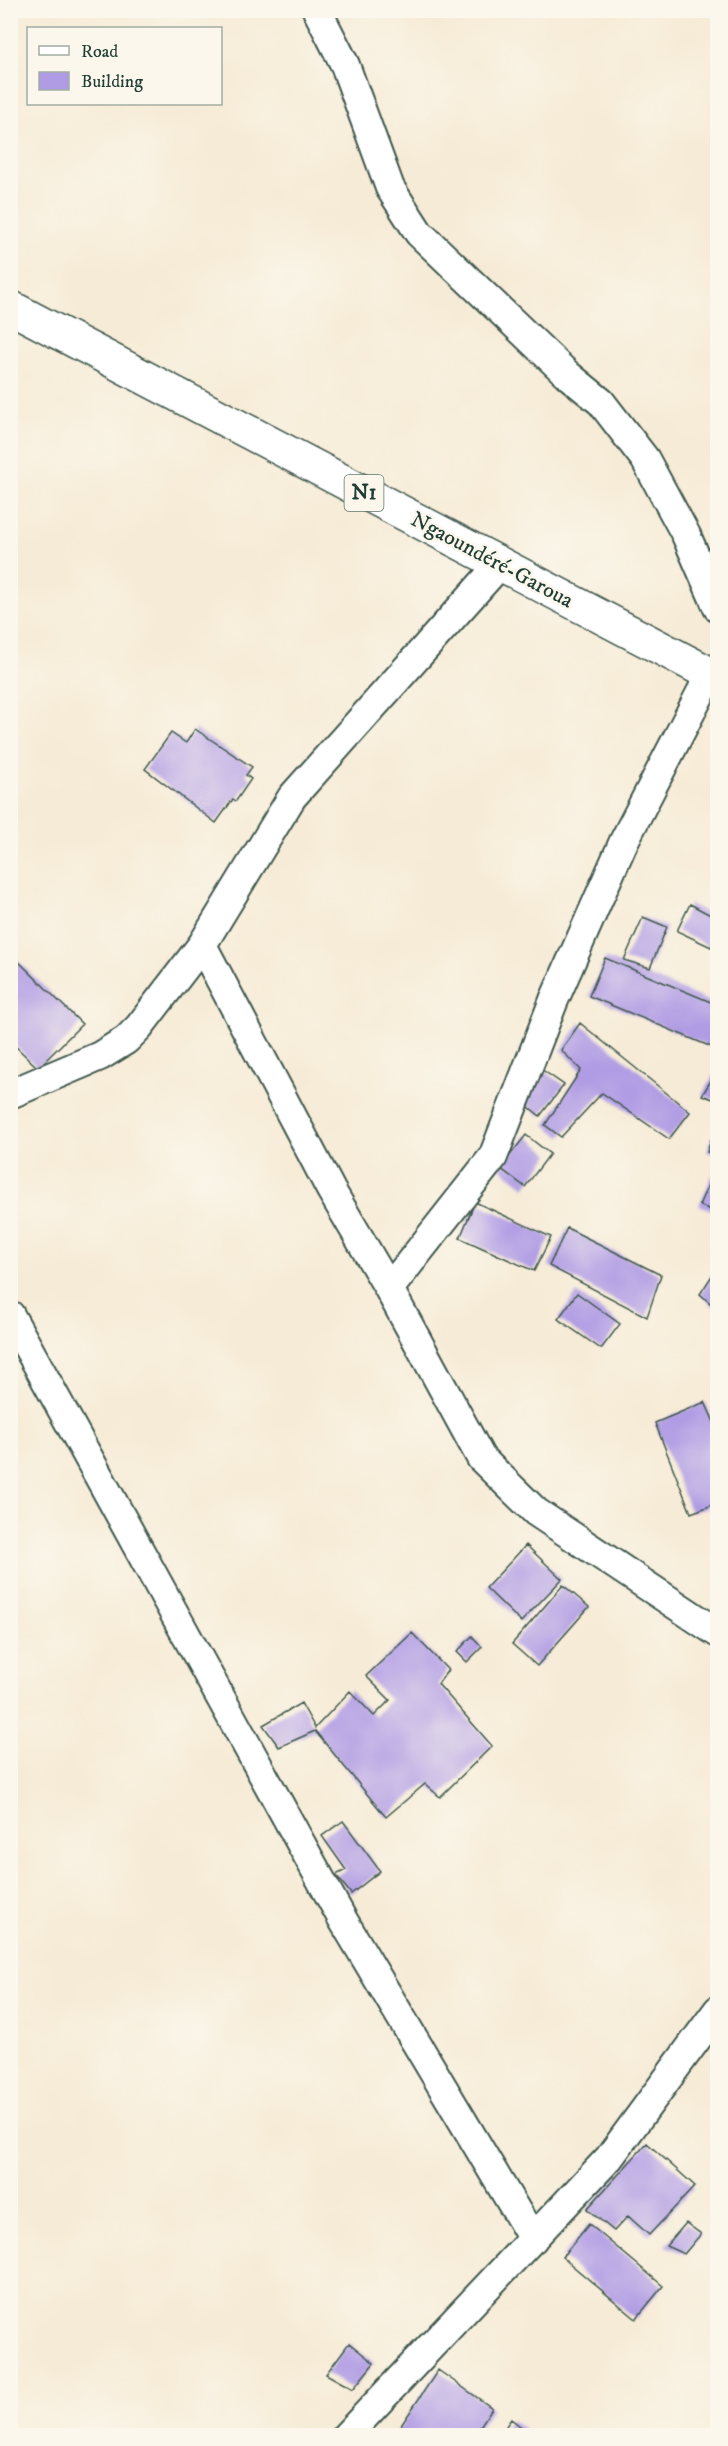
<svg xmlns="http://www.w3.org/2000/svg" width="728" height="2446" viewBox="0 0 728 2446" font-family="'IM FELL DW Pica',serif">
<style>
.building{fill:#b09ce4}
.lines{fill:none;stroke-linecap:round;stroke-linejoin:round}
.street-casing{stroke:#3f574c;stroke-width:32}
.highway-casing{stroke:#3f574c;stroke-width:36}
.street{stroke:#fff;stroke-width:28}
.highway{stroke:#fff;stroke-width:33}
.labels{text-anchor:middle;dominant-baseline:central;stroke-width:5;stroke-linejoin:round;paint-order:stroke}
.shield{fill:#fbf7ec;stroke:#61756b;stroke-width:1.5}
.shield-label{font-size:21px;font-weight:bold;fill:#1f3d34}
.street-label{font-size:22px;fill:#1f3d34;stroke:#fbf7ec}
</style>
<rect width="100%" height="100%" fill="#fbf7ec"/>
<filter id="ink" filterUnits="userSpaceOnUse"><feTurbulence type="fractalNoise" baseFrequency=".0167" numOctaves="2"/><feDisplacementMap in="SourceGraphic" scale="12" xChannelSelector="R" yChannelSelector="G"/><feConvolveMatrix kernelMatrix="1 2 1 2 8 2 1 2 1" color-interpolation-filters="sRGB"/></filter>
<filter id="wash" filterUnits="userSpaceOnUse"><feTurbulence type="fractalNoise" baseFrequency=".008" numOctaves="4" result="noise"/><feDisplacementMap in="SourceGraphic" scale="24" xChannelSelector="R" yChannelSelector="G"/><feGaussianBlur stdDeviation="1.35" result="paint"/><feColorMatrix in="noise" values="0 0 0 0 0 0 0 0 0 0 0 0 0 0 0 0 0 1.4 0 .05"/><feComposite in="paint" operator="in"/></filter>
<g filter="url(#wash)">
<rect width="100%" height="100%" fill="#f6ebd6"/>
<g id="blocks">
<path class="building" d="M 195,729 L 252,767 L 246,775 L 251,779 L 236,801 L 233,799 L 216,823 L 145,769 L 171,733 L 186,743 Z
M 690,904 L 718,919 L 718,934 L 711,947 L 677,931 Z
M 643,917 L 667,927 L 650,968 L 624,960 Z
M 10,953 L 82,1024 L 38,1068 L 10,1041 Z
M 605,958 L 718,1005 L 718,1041 L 714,1048 L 589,996 Z
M 580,1023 L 690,1112 L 669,1139 L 602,1093 L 561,1137 L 545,1125 L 581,1070 L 561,1050 Z
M 541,1069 L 564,1085 L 540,1116 L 519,1099 Z
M 718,1069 L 718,1101 L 702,1095 Z
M 717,1122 L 718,1122 L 718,1156 L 707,1152 Z
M 526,1135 L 550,1154 L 525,1187 L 500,1168 Z
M 713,1174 L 718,1176 L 718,1213 L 699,1205 Z
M 475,1202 L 551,1237 L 534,1271 L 460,1238 Z
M 567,1228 L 661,1275 L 647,1317 L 549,1266 Z
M 715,1271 L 718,1274 L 718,1310 L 700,1294 Z
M 577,1293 L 620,1324 L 601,1349 L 558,1319 Z
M 705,1402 L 718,1431 L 718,1503 L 691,1513 L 655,1423 Z
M 526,1545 L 562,1579 L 521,1622 L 486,1588 Z
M 563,1585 L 589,1607 L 537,1666 L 512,1644 Z
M 412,1633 L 448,1670 L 438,1684 L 492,1746 L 440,1797 L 425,1784 L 386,1817 L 315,1731 L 279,1747 L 263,1725 L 301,1703 L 315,1728 L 350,1691 L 374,1716 L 390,1700 L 366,1676 Z
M 472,1636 L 482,1647 L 467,1662 L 457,1652 Z
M 343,1821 L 380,1871 L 351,1894 L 336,1875 L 346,1870 L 322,1836 Z
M 647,2143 L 695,2186 L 649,2235 L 628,2216 L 614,2231 L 587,2209 Z
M 686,2223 L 701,2234 L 684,2254 L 666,2246 Z
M 589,2224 L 663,2286 L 636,2319 L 562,2257 Z
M 349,2343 L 374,2363 L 353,2389 L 326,2374 Z
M 438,2370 L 492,2408 L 474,2436 L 394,2436 Z
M 511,2419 L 533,2436 L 499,2436 Z"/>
</g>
</g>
<g filter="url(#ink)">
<use href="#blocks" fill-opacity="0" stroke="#3f574c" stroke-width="1.5"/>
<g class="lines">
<g class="street-casing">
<path id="street" d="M 317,10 L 345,65 L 390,188 L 419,233 L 568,375 L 601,402 L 645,459 L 686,535 L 718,608
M 202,945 L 331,1190 L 389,1289 L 481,1458 L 536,1512 L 718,1633
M 10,1094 L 100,1056 L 126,1040 L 139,1027 L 202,945 L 292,797 L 500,564
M 389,1289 L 493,1157 L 554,1000 L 624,841 L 710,675
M 10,1315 L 343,1920 L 533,2239
M 346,2436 L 609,2158 L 718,2010"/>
</g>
<g class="highway-casing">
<path id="highway" d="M 10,307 L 718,678"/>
</g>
<use href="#street" class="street"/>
<use href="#highway" class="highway"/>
</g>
</g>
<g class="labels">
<rect class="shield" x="344.5" y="475" width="39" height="36" rx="4.5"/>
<g class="shield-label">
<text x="364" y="493">N1</text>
</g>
<g class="street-label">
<text transform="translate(492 560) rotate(28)">Ngaoundéré-Garoua</text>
</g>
</g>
<rect width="728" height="2446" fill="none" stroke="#fbf7ec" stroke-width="36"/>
<rect x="27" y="27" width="195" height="78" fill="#fbf7ec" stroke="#a3ada2" stroke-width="1.5"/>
<rect x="39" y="46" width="30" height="9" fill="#ffffff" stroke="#a3ada2" stroke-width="1.5"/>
<text x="81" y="57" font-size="18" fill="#1f3d34">Road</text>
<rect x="39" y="72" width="30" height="18" fill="#b09ce4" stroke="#a3ada2" stroke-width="1.5"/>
<text x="81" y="87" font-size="18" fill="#1f3d34">Building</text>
</svg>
